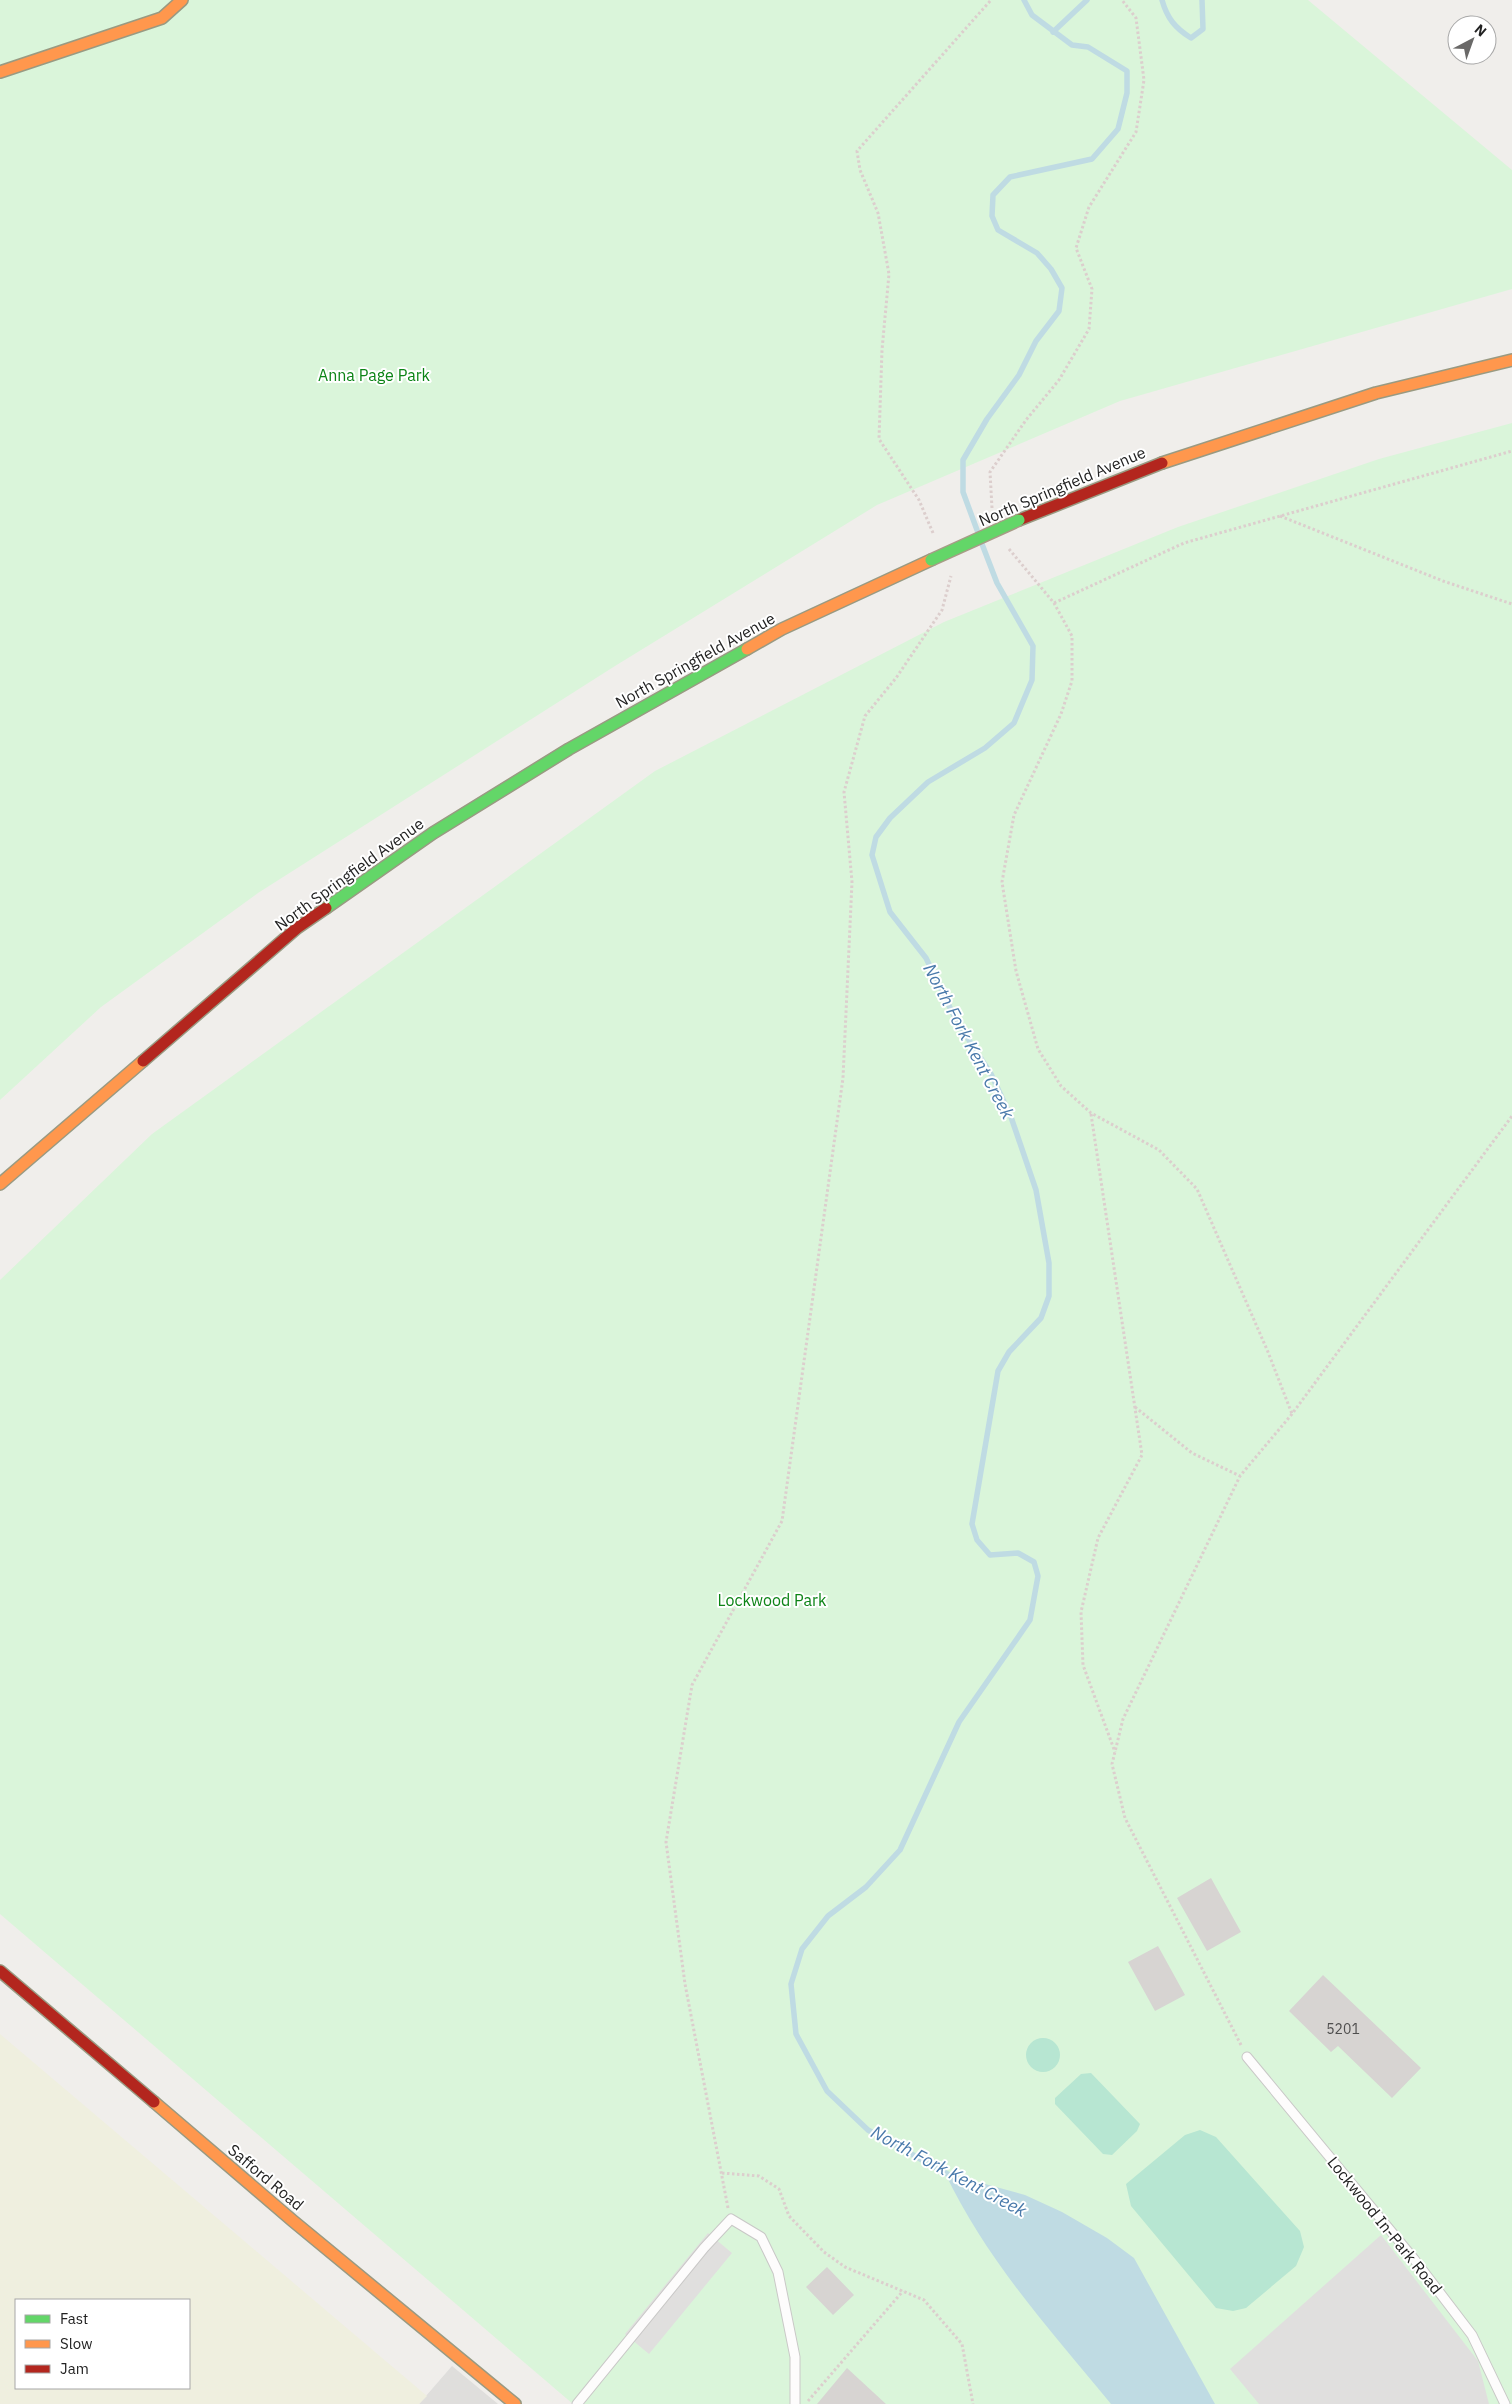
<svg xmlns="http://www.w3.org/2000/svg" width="1512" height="2404" viewBox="0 0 1512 2404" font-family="'IBM Plex Sans',sans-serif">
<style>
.residential{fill:#dfdedc}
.farmland{fill:#efefdf;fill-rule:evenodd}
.park{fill:#daf5da}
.pitch{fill:#b7e6d2}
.parking{fill:#e0dfde}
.water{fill:#bfdbe3}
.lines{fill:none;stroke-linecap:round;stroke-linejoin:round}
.stream{stroke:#bfdbe3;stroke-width:5.5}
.building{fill:#d7d4d2}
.lane-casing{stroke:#c9c8c7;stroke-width:11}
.fast-casing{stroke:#999a82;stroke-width:14}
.slow-casing{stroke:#999a82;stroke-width:14}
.jam-casing{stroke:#999a82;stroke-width:14}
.path{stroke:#dccecd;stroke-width:3;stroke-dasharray:2.5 2.5;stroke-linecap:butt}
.lane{stroke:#fdfcfc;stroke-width:9}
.fast{stroke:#63d668;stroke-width:11}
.slow{stroke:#ff974d;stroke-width:11}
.jam{stroke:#b3261e;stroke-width:11}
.fast-bridge-casing{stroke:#a79c86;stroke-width:14;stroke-linecap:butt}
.fast-bridge{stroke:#63d668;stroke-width:11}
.labels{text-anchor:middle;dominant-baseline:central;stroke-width:4;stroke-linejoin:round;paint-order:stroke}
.number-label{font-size:14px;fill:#4f4e4e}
.park-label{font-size:16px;fill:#0c8416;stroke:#fff}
.street-label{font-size:16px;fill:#222;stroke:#fff}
.water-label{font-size:18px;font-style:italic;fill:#4a7aab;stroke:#fff}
</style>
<rect width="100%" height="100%" fill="#f0eeeb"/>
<path class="residential" d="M 452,2366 L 498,2404 L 419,2404 Z"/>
<path class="farmland" d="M 0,2034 L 427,2396 L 419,2404 L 0,2404 ZM 16,2300 L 189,2300 L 189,2388 L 16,2388 Z"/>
<path class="park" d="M 0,0 L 1308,0 L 1512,170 L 1512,289 L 1120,401 L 877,505 L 615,666 L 258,893 L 101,1007 L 0,1100 Z
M 1512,423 L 1512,2404 L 573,2404 L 0,1914 L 0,1280 L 152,1134 L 655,771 L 944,622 L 1178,527 L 1379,459 Z"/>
<path class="pitch" d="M1026 2055a17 17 0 1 1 34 0a17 17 0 1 1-34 0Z
M 1091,2073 L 1140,2124 L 1137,2131 L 1112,2155 L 1103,2154 L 1055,2104 L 1055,2098 L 1081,2074 Z
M 1200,2130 L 1216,2137 L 1300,2231 L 1304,2247 L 1296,2266 L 1246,2308 L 1233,2311 L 1216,2308 L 1131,2206 L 1126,2184 L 1185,2135 Z"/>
<path class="parking" d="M 708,2233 L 732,2253 L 649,2354 L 625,2334 Z
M 1381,2235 L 1478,2361 L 1489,2404 L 1259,2404 L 1230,2369 Z"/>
<path class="water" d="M 945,2173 L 1025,2195 L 1062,2212 L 1107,2238 L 1134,2258 L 1215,2404 L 1111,2404 C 1050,2330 987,2261 945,2173 Z"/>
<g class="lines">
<path class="stream" d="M 1162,0 C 1167,18 1175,28 1191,38 L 1203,29 L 1202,0
M 1053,32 L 1087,0
M 977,530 L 963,492 L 963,460 L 987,419 L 1019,375 L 1036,341 L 1059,311 L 1062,288 L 1051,269 L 1037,253 L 998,230 L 992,216 L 993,195 L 1010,177 L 1092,159 L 1118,129 L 1127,93 L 1127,71 L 1088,47 L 1072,45 L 1032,15 L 1024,0
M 951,2176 L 868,2130 L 827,2091 L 796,2034 L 791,1984 L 802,1949 L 828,1916 L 866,1887 L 900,1850 L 959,1722 L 1030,1620 L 1038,1576 L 1034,1562 L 1018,1553 L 990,1555 L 977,1540 L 972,1524 L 998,1371 L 1009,1352 L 1041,1318 L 1049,1296 L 1049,1263 L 1036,1190 L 1011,1117 L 991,1074 L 956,1020 L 926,958 L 890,912 L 872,855 L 876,837 L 890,818 L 928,782 L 985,748 L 1014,723 L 1032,680 L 1033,646 L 997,583 L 982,544"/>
</g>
<path class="building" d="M 1211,1878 L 1241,1932 L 1207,1951 L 1177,1898 Z
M 1158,1946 L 1185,1995 L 1155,2011 L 1128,1962 Z
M 1323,1975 L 1421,2068 L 1392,2098 L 1338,2046 L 1331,2052 L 1289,2011 Z
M 827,2267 L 854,2295 L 833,2315 L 806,2287 Z
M 847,2368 L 886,2404 L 817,2404 Z"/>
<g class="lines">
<g class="lane-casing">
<path id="lane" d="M 1247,2057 L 1414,2259 L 1472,2335 L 1505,2404
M 577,2404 L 704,2248 L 731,2219 L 761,2237 L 778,2272 L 795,2357 L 795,2404"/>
</g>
<g class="fast-casing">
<path id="fast" d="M 326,908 L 433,833 L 569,749 L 747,649"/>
</g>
<g class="slow-casing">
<path id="slow" d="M 0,72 L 162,18 L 182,0
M 1162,463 L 1376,393 L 1512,360
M 747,649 L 782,629 L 931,560
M 0,1184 L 143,1061
M 154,2102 L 293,2221 L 515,2404"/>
</g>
<g class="jam-casing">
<path id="jam" d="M 1019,520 L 1162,463
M 143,1061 L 297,928 L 326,908
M 0,1971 L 154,2102"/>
</g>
<path class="path" d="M 992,508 L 990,472 L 1026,420 L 1059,380 L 1089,329 L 1092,289 L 1076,248 L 1089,207 L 1136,132 L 1144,80 L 1136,18 L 1122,0
M 1280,516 L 1443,581 L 1512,604
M 933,533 L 919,500 L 879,439 L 882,350 L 889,274 L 878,213 L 860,170 L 857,151 L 991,0
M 1009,549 L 1054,603 L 1072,636 L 1072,681 L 1061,714 L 1014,815 L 1002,882 L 1016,971 L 1038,1049 L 1061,1086 L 1091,1113 L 1159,1150 L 1197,1189 L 1268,1352 L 1292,1414
M 1054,603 L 1184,543 L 1512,451
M 1091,1114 L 1142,1455 L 1098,1538 L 1081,1612 L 1083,1665 L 1115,1752
M 1135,1407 L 1192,1453 L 1240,1476
M 1241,2045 L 1125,1818 L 1112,1764 L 1123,1719 L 1240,1476 L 1292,1414 L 1512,1116
M 722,2173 L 759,2176 L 779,2189 L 789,2216 L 824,2252 L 845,2267 L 924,2300 L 962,2344 L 973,2404
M 728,2208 L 685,1984 L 666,1842 L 692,1685 L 782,1521 L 843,1078 L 852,882 L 844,792 L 865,716 L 896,678 L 942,610 L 951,576
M 808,2401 L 903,2291"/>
<use href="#lane" class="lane"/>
<use href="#fast" class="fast"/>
<use href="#slow" class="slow"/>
<use href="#jam" class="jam"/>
<g class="fast-bridge-casing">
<path id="fast-bridge" d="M 931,560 L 1019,520"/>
</g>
<use href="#fast-bridge" class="fast-bridge"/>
</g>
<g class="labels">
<g class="number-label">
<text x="1343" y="2029">5201</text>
</g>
<g class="park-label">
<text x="374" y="375">Anna Page Park</text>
<text x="772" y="1600">Lockwood Park</text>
</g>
<g class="street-label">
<text transform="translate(1062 486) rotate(-23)">North Springfield Avenue</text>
<text transform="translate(695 660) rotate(-29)">North Springfield Avenue</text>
<text transform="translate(349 874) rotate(-36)">North Springfield Avenue</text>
<text transform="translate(266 2177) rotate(40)">Safford Road</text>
<text transform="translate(1385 2225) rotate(51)">Lockwood In-Park Road</text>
</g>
<g class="water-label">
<text transform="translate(969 1041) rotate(62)">North Fork Kent Creek</text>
<text transform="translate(949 2171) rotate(28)">North Fork Kent Creek</text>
</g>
</g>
<rect x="15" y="2299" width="175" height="90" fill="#ffffff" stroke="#a7a7a7"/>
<rect x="25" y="2315" width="25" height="8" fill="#63d668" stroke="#a7a7a7"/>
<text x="60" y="2324" font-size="15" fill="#222222">Fast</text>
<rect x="25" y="2340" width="25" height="8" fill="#ff974d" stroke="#a7a7a7"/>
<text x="60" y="2349" font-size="15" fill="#222222">Slow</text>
<rect x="25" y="2365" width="25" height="8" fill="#b3261e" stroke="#a7a7a7"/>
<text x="60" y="2374" font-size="15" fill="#222222">Jam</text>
<g transform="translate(1472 40) rotate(41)"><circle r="24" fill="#ffffff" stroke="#a7a7a7"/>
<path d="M0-4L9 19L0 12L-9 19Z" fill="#6a6968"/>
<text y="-8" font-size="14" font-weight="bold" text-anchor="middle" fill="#222222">N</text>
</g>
</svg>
